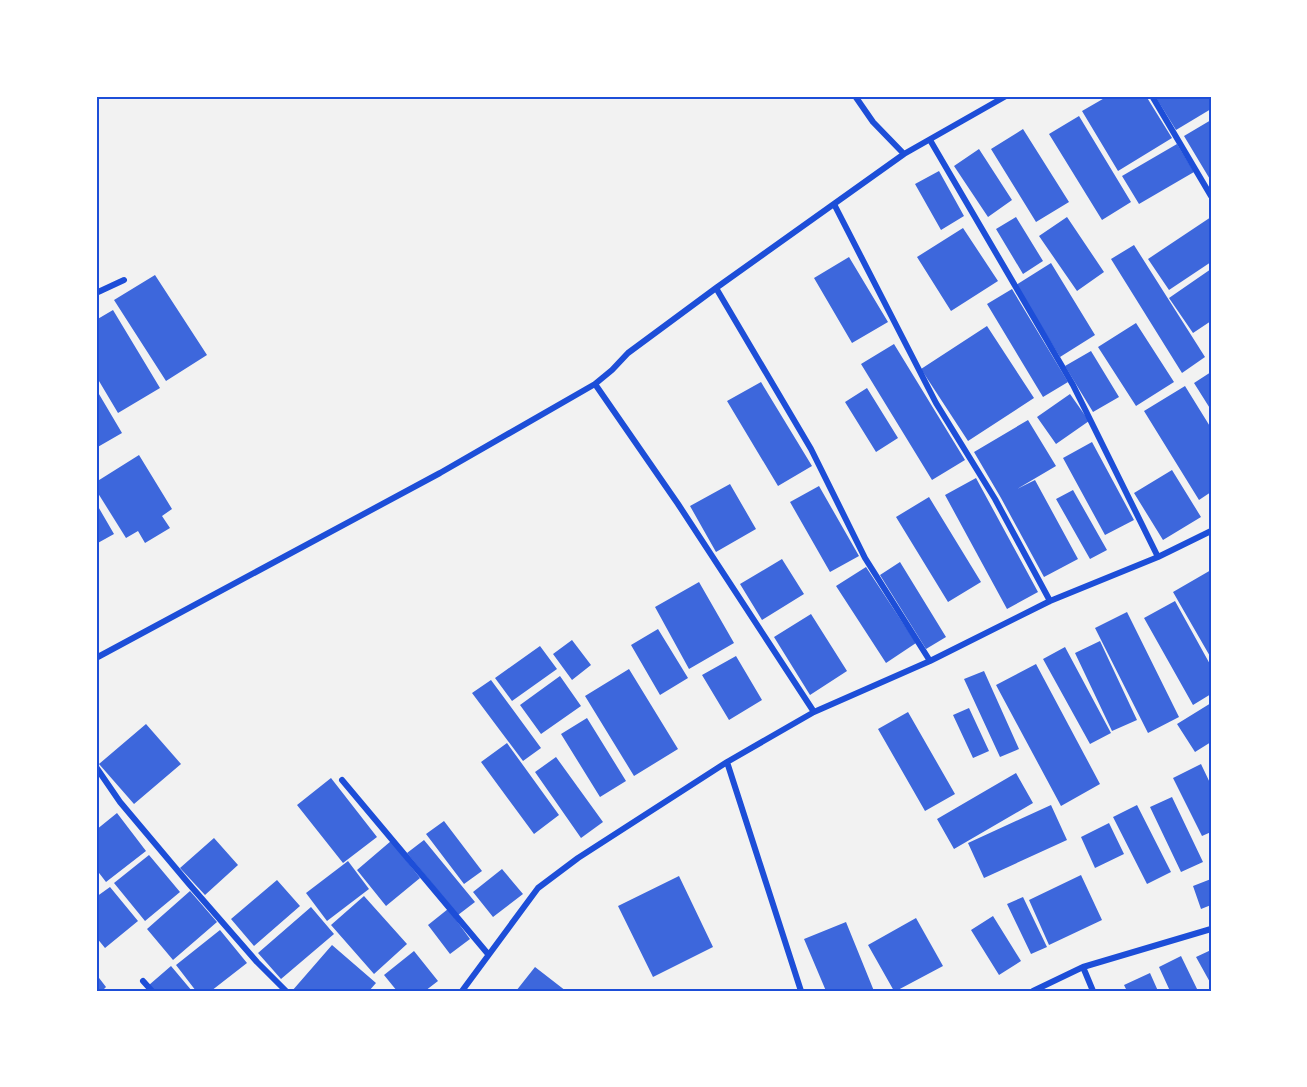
<svg xmlns="http://www.w3.org/2000/svg" width="1307" height="1087" viewBox="0 0 1307 1087" font-family="Arial,sans-serif">
<style>
.building{fill:#3d67dc}
.lines{fill:none;stroke-linecap:round;stroke-linejoin:round}
.minor{stroke:#1d4ed8;stroke-width:6}
.neatline{fill:none;stroke:#1d4ed8;stroke-width:2}
</style>
<rect width="100%" height="100%" fill="#f2f2f2"/>
<path class="building" d="M 1108,96 L 1146,96 L 1172,138 L 1118,171 L 1082,111 Z
M 1155,96 L 1211,96 L 1211,109 L 1176,130 Z
M 1079,116 L 1131,202 L 1102,220 L 1049,134 Z
M 1211,120 L 1211,181 L 1184,136 Z
M 1023,129 L 1069,202 L 1036,222 L 991,149 Z
M 1177,144 L 1194,172 L 1139,204 L 1122,176 Z
M 979,149 L 1012,200 L 988,217 L 954,166 Z
M 939,171 L 964,216 L 941,230 L 915,184 Z
M 1016,217 L 1043,261 L 1023,274 L 996,229 Z
M 1067,217 L 1104,272 L 1077,291 L 1039,236 Z
M 1211,217 L 1211,262 L 1169,290 L 1148,259 Z
M 963,228 L 998,281 L 951,311 L 917,257 Z
M 1134,245 L 1205,357 L 1182,373 L 1111,259 Z
M 849,257 L 888,322 L 852,343 L 814,278 Z
M 1051,263 L 1095,335 L 1060,357 L 1016,285 Z
M 1211,269 L 1211,321 L 1193,333 L 1169,298 Z
M 155,275 L 207,355 L 166,381 L 114,300 Z
M 1012,289 L 1068,382 L 1043,397 L 987,304 Z
M 113,310 L 160,388 L 118,413 L 96,376 L 96,320 Z
M 1136,323 L 1174,382 L 1136,406 L 1098,347 Z
M 987,326 L 1034,398 L 968,441 L 921,369 Z
M 894,344 L 965,460 L 932,480 L 861,364 Z
M 1091,351 L 1119,397 L 1093,412 L 1065,366 Z
M 1211,372 L 1211,410 L 1194,383 Z
M 761,382 L 812,466 L 778,486 L 727,401 Z
M 1185,386 L 1211,428 L 1211,492 L 1199,500 L 1144,411 Z
M 867,388 L 898,438 L 876,452 L 845,402 Z
M 96,389 L 122,433 L 96,448 Z
M 1070,394 L 1089,421 L 1056,444 L 1037,417 Z
M 1028,420 L 1056,466 L 1017,489 L 1035,480 L 1078,559 L 1044,577 L 1001,498 L 974,452 Z
M 1092,442 L 1134,520 L 1105,535 L 1063,458 Z
M 139,455 L 172,509 L 162,516 L 170,528 L 145,543 L 138,531 L 126,538 L 96,490 L 96,482 Z
M 1172,470 L 1201,517 L 1163,540 L 1134,493 Z
M 976,478 L 1038,592 L 1007,609 L 945,495 Z
M 730,484 L 756,529 L 716,552 L 690,506 Z
M 819,486 L 859,556 L 830,572 L 790,502 Z
M 1073,490 L 1107,550 L 1090,559 L 1056,499 Z
M 929,497 L 981,582 L 948,602 L 896,517 Z
M 96,503 L 114,534 L 96,544 Z
M 782,559 L 804,594 L 762,620 L 740,584 Z
M 900,562 L 946,637 L 926,649 L 880,575 Z
M 866,567 L 916,643 L 886,663 L 836,586 Z
M 1211,570 L 1211,658 L 1173,592 Z
M 699,582 L 734,643 L 689,669 L 655,607 Z
M 1175,601 L 1211,666 L 1211,694 L 1193,705 L 1144,618 Z
M 1127,612 L 1179,717 L 1148,733 L 1095,628 Z
M 811,614 L 847,671 L 810,695 L 774,637 Z
M 658,629 L 688,678 L 660,695 L 631,645 Z
M 572,640 L 591,665 L 572,680 L 553,654 Z
M 1100,641 L 1137,720 L 1112,731 L 1075,653 Z
M 540,646 L 557,669 L 512,701 L 495,678 Z
M 1065,647 L 1111,733 L 1090,744 L 1043,659 Z
M 736,656 L 762,700 L 729,720 L 702,675 Z
M 1036,664 L 1100,784 L 1061,806 L 996,685 Z
M 629,669 L 678,749 L 634,776 L 585,696 Z
M 984,671 L 1019,749 L 1000,757 L 964,679 Z
M 560,676 L 581,706 L 541,734 L 520,705 Z
M 491,680 L 541,748 L 523,761 L 472,693 Z
M 1211,703 L 1211,742 L 1195,752 L 1177,724 Z
M 969,708 L 989,751 L 973,758 L 953,715 Z
M 908,712 L 955,794 L 925,811 L 878,729 Z
M 587,718 L 626,781 L 600,797 L 561,734 Z
M 146,724 L 181,764 L 134,804 L 99,764 Z
M 507,743 L 559,815 L 534,834 L 481,762 Z
M 556,757 L 603,822 L 581,838 L 535,772 Z
M 1201,764 L 1211,785 L 1211,832 L 1202,836 L 1173,778 Z
M 1016,773 L 1033,803 L 954,849 L 937,819 Z
M 331,778 L 377,837 L 343,863 L 297,805 Z
M 1172,797 L 1203,862 L 1181,872 L 1150,807 Z
M 1051,805 L 1067,840 L 984,878 L 968,843 Z
M 1137,805 L 1171,872 L 1147,884 L 1113,817 Z
M 117,813 L 146,851 L 106,882 L 96,869 L 96,830 Z
M 444,821 L 482,871 L 464,884 L 426,834 Z
M 1109,823 L 1124,854 L 1095,868 L 1081,837 Z
M 214,838 L 238,865 L 205,895 L 180,868 Z
M 424,840 L 475,902 L 458,915 L 407,853 Z
M 391,841 L 420,878 L 386,906 L 357,870 Z
M 149,855 L 180,892 L 145,921 L 114,883 Z
M 348,861 L 369,889 L 327,921 L 306,893 Z
M 502,869 L 523,894 L 493,917 L 473,892 Z
M 1081,875 L 1102,920 L 1049,945 L 1029,900 Z
M 679,876 L 713,947 L 653,977 L 618,906 Z
M 1211,879 L 1211,905 L 1201,909 L 1193,886 Z
M 277,880 L 300,906 L 254,946 L 231,919 Z
M 110,887 L 138,921 L 105,948 L 96,937 L 96,897 Z
M 190,891 L 217,922 L 173,960 L 147,929 Z
M 364,896 L 407,944 L 374,974 L 331,925 Z
M 1023,897 L 1047,947 L 1031,954 L 1007,904 Z
M 311,907 L 334,934 L 281,979 L 258,953 Z
M 448,909 L 470,939 L 450,954 L 428,925 Z
M 993,916 L 1021,961 L 999,975 L 971,930 Z
M 916,918 L 943,966 L 896,991 L 894,991 L 868,945 Z
M 846,922 L 874,991 L 826,991 L 804,939 Z
M 220,930 L 247,963 L 211,991 L 196,991 L 176,965 Z
M 332,945 L 376,983 L 369,991 L 292,991 Z
M 1211,950 L 1211,984 L 1196,957 Z
M 414,951 L 438,981 L 425,991 L 397,991 L 384,975 Z
M 1181,956 L 1198,991 L 1170,991 L 1159,967 Z
M 171,966 L 192,991 L 155,991 L 149,985 Z
M 535,967 L 566,991 L 516,991 Z
M 1150,973 L 1158,991 L 1127,991 L 1124,985 Z
M 96,974 L 106,987 L 102,991 L 96,991 Z"/>
<g class="lines">
<path class="minor" d="M 855,96 L 873,122 L 904,154 L 1006,96
M 1152,96 L 1211,196
M 930,140 L 1073,385 L 1158,557
M 834,204 L 936,403 L 995,499 L 1050,601
M 716,288 L 811,449 L 865,558 L 930,661
M 96,293 L 124,280
M 595,384 L 678,504 L 814,712
M 96,658 L 440,473 L 595,384 L 612,370 L 628,353 L 716,288 L 904,154
M 727,762 L 801,991
M 96,767 L 120,802 L 189,884 L 257,962 L 286,991
M 342,780 L 488,954
M 1083,967 L 1093,991
M 143,981 L 152,991
M 462,991 L 538,888 L 578,858 L 727,762 L 814,712 L 930,661 L 1050,601 L 1158,557 L 1211,531
M 1033,991 L 1083,967 L 1211,929"/>
</g>
<rect width="1307" height="1087" fill="none" stroke="#ffffff" stroke-width="195"/>
<rect x="98" y="98" width="1112" height="892" class="neatline"/>
</svg>
